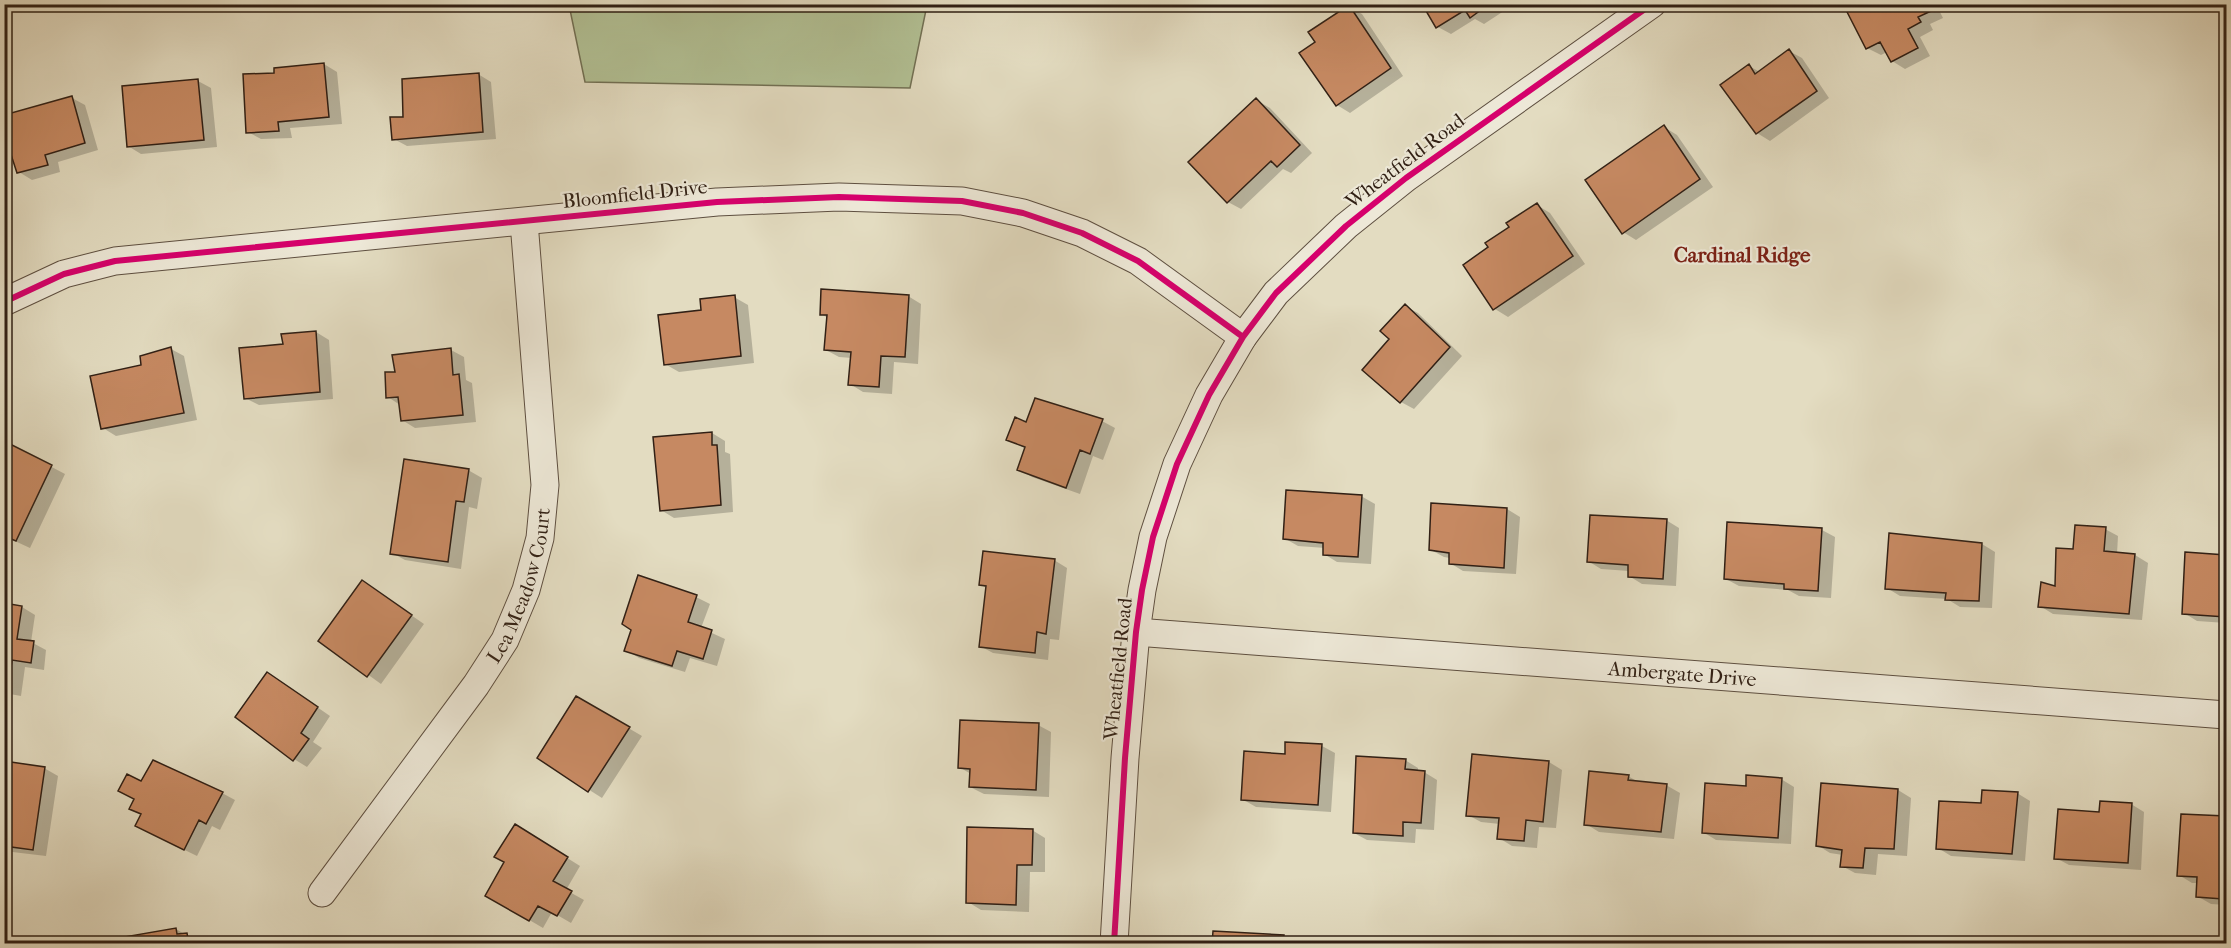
<svg xmlns="http://www.w3.org/2000/svg" width="2231" height="948" viewBox="0 0 2231 948" font-family="'IM FELL French Canon',serif">
<style>
.green{fill:#b2c094;stroke:#727054;stroke-width:1.5}
.shadow{fill:#0003}
.building{fill:#c68962;stroke:#312015;stroke-width:1.5}
.lines{fill:none;stroke-linecap:round;stroke-linejoin:round}
.minor-casing{stroke:#5e4f40;stroke-width:29}
.minor{stroke:#ede8d7;stroke-width:27}
.cycleway-casing{stroke:#ede8d7;stroke-width:10}
.cycleway{stroke:#d6006c;stroke-width:6}
.labels{text-anchor:middle;dominant-baseline:central;stroke-width:4.5;stroke-linejoin:round;paint-order:stroke}
.street-label{font-size:20px;fill:#312015;stroke:#ede8d7}
.neighbourhood-label{font-size:21px;font-weight:bold;fill:#7a1f14;stroke:#ede8d7}
</style>
<rect width="100%" height="100%" fill="#e3dcc1"/>
<filter id="stains"><feTurbulence type="fractalNoise" baseFrequency=".00333" numOctaves="4"/><feColorMatrix values="0 0 0 0 .2 0 0 0 0 .09 0 0 0 0 .02 0 0 0 .5 -.17"/></filter>
<radialGradient id="worn" r=".72"><stop offset=".6" stop-color="#630" stop-opacity="0"/><stop offset="1" stop-color="#630" stop-opacity=".3"/></radialGradient>
<path class="green" d="M 569,5 L 569,4 L 927,5 L 910,88 L 585,82 Z"/>
<path class="shadow" d="M 1424,4 L 1508,4 L 1510,7 L 1484,24 L 1475,19 L 1451,34 L 1438,27 Z
M 1850,4 L 1936,4 L 1943,18 L 1930,24 L 1933,30 L 1920,37 L 1930,56 L 1905,69 L 1892,61 L 1887,52 L 1881,55 L 1867,48 Z
M 1989,4 L 2005,4 L 1994,7 Z
M 1349,7 L 1362,14 L 1403,76 L 1350,113 L 1337,105 L 1317,42 Z
M 1789,51 L 1802,58 L 1829,98 L 1770,141 L 1757,133 L 1722,85 L 1749,66 L 1760,72 Z
M 324,64 L 337,72 L 342,124 L 290,128 L 292,138 L 261,139 L 248,132 L 275,75 L 275,69 Z
M 478,74 L 491,82 L 496,139 L 407,146 L 394,139 L 405,118 Z
M 198,81 L 211,88 L 217,147 L 141,154 L 128,146 Z
M 72,98 L 85,105 L 98,150 L 58,162 L 60,172 L 32,180 L 19,172 Z
M 1256,100 L 1270,108 L 1312,153 L 1291,173 L 1283,169 L 1241,209 L 1228,202 Z
M 1664,127 L 1677,135 L 1713,187 L 1636,240 L 1623,232 Z
M 1537,205 L 1550,213 L 1585,264 L 1508,317 L 1495,309 L 1511,228 Z
M 908,296 L 921,304 L 918,364 L 894,362 L 892,394 L 863,392 L 850,384 L 852,358 L 839,357 L 826,350 L 828,318 L 821,314 Z
M 734,297 L 748,305 L 754,363 L 679,372 L 665,364 Z
M 1405,306 L 1418,313 L 1462,356 L 1414,409 L 1401,402 L 1391,339 Z
M 316,332 L 329,340 L 333,399 L 259,405 L 245,398 Z
M 171,349 L 184,356 L 197,420 L 116,436 L 103,428 L 143,366 Z
M 451,350 L 464,357 L 466,380 L 472,383 L 476,422 L 415,428 L 402,420 L 400,405 L 388,397 L 397,373 Z
M 1102,421 L 1115,428 L 1103,460 L 1093,456 L 1080,494 L 1032,477 L 1019,469 L 1026,449 L 1008,439 L 1027,424 Z
M 712,433 L 725,441 L 725,452 L 730,454 L 733,512 L 674,518 L 661,510 Z
M 4,442 L 65,474 L 30,548 L 4,536 Z
M 468,470 L 482,478 L 477,509 L 469,507 L 461,569 L 405,560 L 392,553 Z
M 1361,496 L 1375,504 L 1371,564 L 1337,562 L 1324,554 L 1325,548 L 1298,546 L 1284,538 Z
M 1432,504 L 1507,509 L 1520,517 L 1516,574 L 1463,571 L 1450,563 L 1450,558 L 1444,557 L 1431,550 Z
M 1666,520 L 1679,528 L 1676,586 L 1642,584 L 1629,576 L 1629,571 L 1601,569 L 1588,561 Z
M 2105,529 L 2118,536 L 2117,554 L 2135,555 L 2148,563 L 2142,620 L 2053,614 L 2040,606 L 2056,588 L 2075,551 Z
M 1822,530 L 1835,537 L 1831,598 L 1799,596 L 1788,590 L 1739,586 L 1726,579 Z
M 1982,544 L 1995,552 L 1992,608 L 1960,607 L 1947,599 L 1900,596 L 1887,588 Z
M 2187,554 L 2226,556 L 2226,623 L 2197,621 L 2184,613 Z
M 1054,560 L 1067,568 L 1059,640 L 1050,639 L 1048,660 L 993,653 L 980,646 L 987,588 L 980,584 Z
M 639,577 L 696,597 L 710,604 L 701,628 L 725,639 L 717,666 L 690,658 L 685,672 L 639,658 L 626,650 L 633,629 Z
M 363,582 L 424,624 L 381,684 L 320,640 Z
M 4,605 L 22,607 L 35,615 L 31,642 L 46,650 L 44,670 L 25,667 L 21,696 L 4,693 Z
M 281,682 L 330,716 L 313,742 L 322,748 L 307,767 L 294,759 Z
M 577,698 L 642,736 L 602,798 L 539,758 Z
M 1038,725 L 1051,732 L 1049,797 L 984,794 L 970,787 L 971,774 L 959,767 Z
M 1287,743 L 1322,746 L 1335,753 L 1331,812 L 1256,807 L 1242,799 L 1286,756 Z
M 1473,756 L 1549,762 L 1562,770 L 1556,828 L 1539,827 L 1537,848 L 1512,846 L 1499,838 L 1500,824 L 1481,822 L 1468,815 Z
M 1405,760 L 1418,768 L 1418,772 L 1424,772 L 1437,780 L 1434,830 L 1416,829 L 1415,843 L 1367,840 L 1354,833 Z
M 4,763 L 44,768 L 58,776 L 46,856 L 4,851 Z
M 1628,776 L 1640,783 L 1666,785 L 1680,793 L 1674,839 L 1599,832 L 1586,824 Z
M 1781,779 L 1794,787 L 1791,844 L 1716,840 L 1703,832 Z
M 142,783 L 222,793 L 235,800 L 220,830 L 212,826 L 197,856 L 150,833 L 136,799 Z
M 1898,790 L 1911,798 L 1907,856 L 1878,854 L 1876,875 L 1855,873 L 1842,866 L 1843,855 L 1830,853 L 1817,845 Z
M 2017,793 L 2030,801 L 2025,861 L 1951,856 L 1938,848 Z
M 2131,804 L 2144,812 L 2141,870 L 2069,865 L 2056,858 Z
M 2183,815 L 2226,818 L 2226,905 L 2211,904 L 2197,896 L 2198,883 L 2192,883 L 2179,875 Z
M 1032,830 L 1045,838 L 1045,872 L 1030,872 L 1029,912 L 981,910 L 968,902 Z
M 529,834 L 580,866 L 566,890 L 584,900 L 571,923 L 552,912 L 543,928 L 487,895 Z
M 176,929 L 201,944 L 127,944 Z
M 1283,936 L 1296,944 L 1214,944 Z"/>
<path class="building" d="M 1422,4 L 1489,4 L 1470,18 L 1465,10 L 1436,28 Z
M 1847,4 L 1928,4 L 1931,11 L 1918,17 L 1921,22 L 1908,29 L 1918,48 L 1891,62 L 1880,42 L 1866,49 L 1844,6 Z
M 1349,5 L 1391,68 L 1336,106 L 1299,53 L 1315,42 L 1308,32 Z
M 1789,49 L 1817,91 L 1756,134 L 1720,85 L 1749,64 L 1755,74 Z
M 324,63 L 329,117 L 278,122 L 279,131 L 246,133 L 243,74 L 274,73 L 274,68 Z
M 479,73 L 483,132 L 392,140 L 390,117 L 403,117 L 402,79 Z
M 198,79 L 204,140 L 127,147 L 122,86 Z
M 72,96 L 85,143 L 45,155 L 48,165 L 17,173 L 4,133 L 4,115 Z
M 1256,98 L 1300,145 L 1277,167 L 1271,161 L 1227,203 L 1188,162 Z
M 1664,125 L 1700,179 L 1622,234 L 1585,180 Z
M 1537,203 L 1573,256 L 1493,310 L 1463,265 L 1488,247 L 1485,243 L 1509,227 L 1506,223 Z
M 821,289 L 909,295 L 905,357 L 881,356 L 879,387 L 848,385 L 851,352 L 824,350 L 827,315 L 820,315 Z
M 735,295 L 741,356 L 664,365 L 658,315 L 701,310 L 700,299 Z
M 1405,304 L 1450,347 L 1400,403 L 1362,370 L 1389,339 L 1380,331 Z
M 316,331 L 320,392 L 244,399 L 239,348 L 283,344 L 281,334 Z
M 171,347 L 184,413 L 101,429 L 90,376 L 141,365 L 140,356 Z
M 451,348 L 453,375 L 459,374 L 463,415 L 401,421 L 398,397 L 386,398 L 385,372 L 395,372 L 392,355 Z
M 1035,398 L 1103,419 L 1090,454 L 1080,450 L 1066,488 L 1017,470 L 1025,447 L 1006,440 L 1015,417 L 1026,422 Z
M 712,432 L 712,445 L 717,445 L 721,505 L 660,511 L 653,437 Z
M 4,441 L 52,465 L 16,541 L 4,536 Z
M 404,459 L 469,469 L 464,502 L 456,501 L 448,562 L 390,554 Z
M 1286,490 L 1362,495 L 1358,557 L 1323,555 L 1323,543 L 1283,539 Z
M 1431,503 L 1507,508 L 1504,568 L 1449,564 L 1449,553 L 1429,550 Z
M 1590,515 L 1667,519 L 1663,579 L 1628,577 L 1628,565 L 1587,562 Z
M 1727,522 L 1822,528 L 1818,591 L 1784,589 L 1784,584 L 1724,579 Z
M 2075,525 L 2106,527 L 2104,551 L 2135,554 L 2129,614 L 2038,607 L 2041,582 L 2055,586 L 2056,548 L 2073,549 Z
M 1889,533 L 1982,543 L 1979,601 L 1945,600 L 1946,593 L 1885,589 Z
M 983,551 L 1055,559 L 1046,634 L 1037,632 L 1035,653 L 979,647 L 986,586 L 979,585 Z
M 2185,552 L 2226,555 L 2226,617 L 2182,614 Z
M 638,575 L 697,595 L 688,622 L 712,630 L 703,659 L 677,651 L 672,666 L 624,651 L 631,630 L 622,624 Z
M 362,580 L 412,615 L 367,677 L 318,641 Z
M 4,603 L 22,606 L 17,639 L 34,641 L 31,663 L 12,660 L 8,689 L 4,689 Z
M 267,672 L 318,707 L 301,733 L 309,739 L 293,761 L 235,717 Z
M 576,696 L 630,727 L 588,792 L 537,758 Z
M 960,720 L 1039,723 L 1036,790 L 969,787 L 970,769 L 958,768 Z
M 1285,742 L 1322,744 L 1318,805 L 1241,800 L 1244,751 L 1285,754 Z
M 1472,754 L 1549,761 L 1543,822 L 1526,820 L 1524,841 L 1497,839 L 1499,818 L 1466,816 Z
M 1356,756 L 1406,759 L 1405,769 L 1425,771 L 1421,823 L 1403,822 L 1403,836 L 1353,833 Z
M 153,760 L 223,792 L 206,824 L 199,820 L 184,850 L 135,826 L 141,814 L 129,809 L 134,799 L 118,791 L 127,774 L 141,781 Z
M 4,761 L 45,767 L 33,850 L 4,846 Z
M 1589,771 L 1629,775 L 1628,780 L 1667,784 L 1661,832 L 1584,825 Z
M 1746,775 L 1782,778 L 1778,838 L 1702,833 L 1705,783 L 1746,786 Z
M 1821,783 L 1898,789 L 1894,849 L 1865,848 L 1863,868 L 1840,867 L 1842,850 L 1816,846 Z
M 1982,790 L 2018,792 L 2012,854 L 1936,849 L 1939,801 L 1981,803 Z
M 2100,801 L 2132,803 L 2128,863 L 2054,859 L 2058,809 L 2099,812 Z
M 2181,814 L 2226,816 L 2226,878 L 2225,878 L 2223,899 L 2196,897 L 2197,877 L 2177,876 Z
M 515,824 L 568,857 L 553,881 L 572,891 L 557,916 L 538,906 L 529,921 L 485,896 L 504,862 L 494,857 Z
M 967,827 L 1033,829 L 1032,865 L 1017,865 L 1016,905 L 966,903 Z
M 176,928 L 177,934 L 187,933 L 189,944 L 125,944 L 124,937 Z
M 1213,931 L 1284,935 L 1283,944 L 1212,944 Z"/>
<g class="lines">
<g class="minor-casing">
<g id="minor">
<path d="M 4,302 L 64,274 L 115,261 L 717,202 L 839,197 L 962,201 L 1023,213 L 1082,233 L 1138,261 L 1243,337"/>
<path id="s1" d="M 1136,632 L 2226,715"/>
<path id="s2" d="M 322,893 L 476,685 L 505,640 L 526,590 L 540,538 L 545,485 L 524,222"/>
<path d="M 1114,944 L 1125,758 L 1136,632 L 1142,590 L 1153,537 L 1177,464 L 1209,395 L 1243,337 L 1276,293 L 1346,226 L 1406,178 L 1652,4"/>
</g>
</g>
<use href="#minor" class="minor"/>
<g class="cycleway-casing">
<path id="cycleway" d="M 4,302 L 64,274 L 115,261 L 717,202 L 839,197 L 962,201 L 1023,213 L 1082,233 L 1138,261 L 1243,337
M 1114,944 L 1125,758 L 1136,632 L 1142,590 L 1153,537 L 1177,464 L 1209,395 L 1243,337 L 1276,293 L 1346,226 L 1406,178 L 1652,4"/>
</g>
<use href="#cycleway" class="cycleway"/>
</g>
<g class="labels">
<g class="street-label">
<text transform="translate(1405 161) rotate(-37)">Wheatfield Road</text>
<text transform="translate(635 194) rotate(-6)">Bloomfield Drive</text>
<text stroke="none"><textPath href="#s2" startOffset="369">Lea Meadow Court</textPath></text>
<text transform="translate(1118 669) rotate(-84)">Wheatfield Road</text>
<text stroke="none"><textPath href="#s1" startOffset="548">Ambergate Drive</textPath></text>
</g>
<g class="neighbourhood-label">
<text x="1742" y="255">Cardinal Ridge</text>
</g>
</g>
<rect width="2231" height="948" fill="none" stroke="#e3dcc1" stroke-width="24"/>
<rect x="6" y="6" width="2219" height="936" fill="none" stroke="#312015" stroke-width="3"/>
<rect x="12" y="12" width="2207" height="924" fill="none" stroke="#312015" stroke-width="1.5"/>
<rect width="100%" height="100%" filter="url(#stains)"/>
<rect width="100%" height="100%" fill="url(#worn)"/>
</svg>
